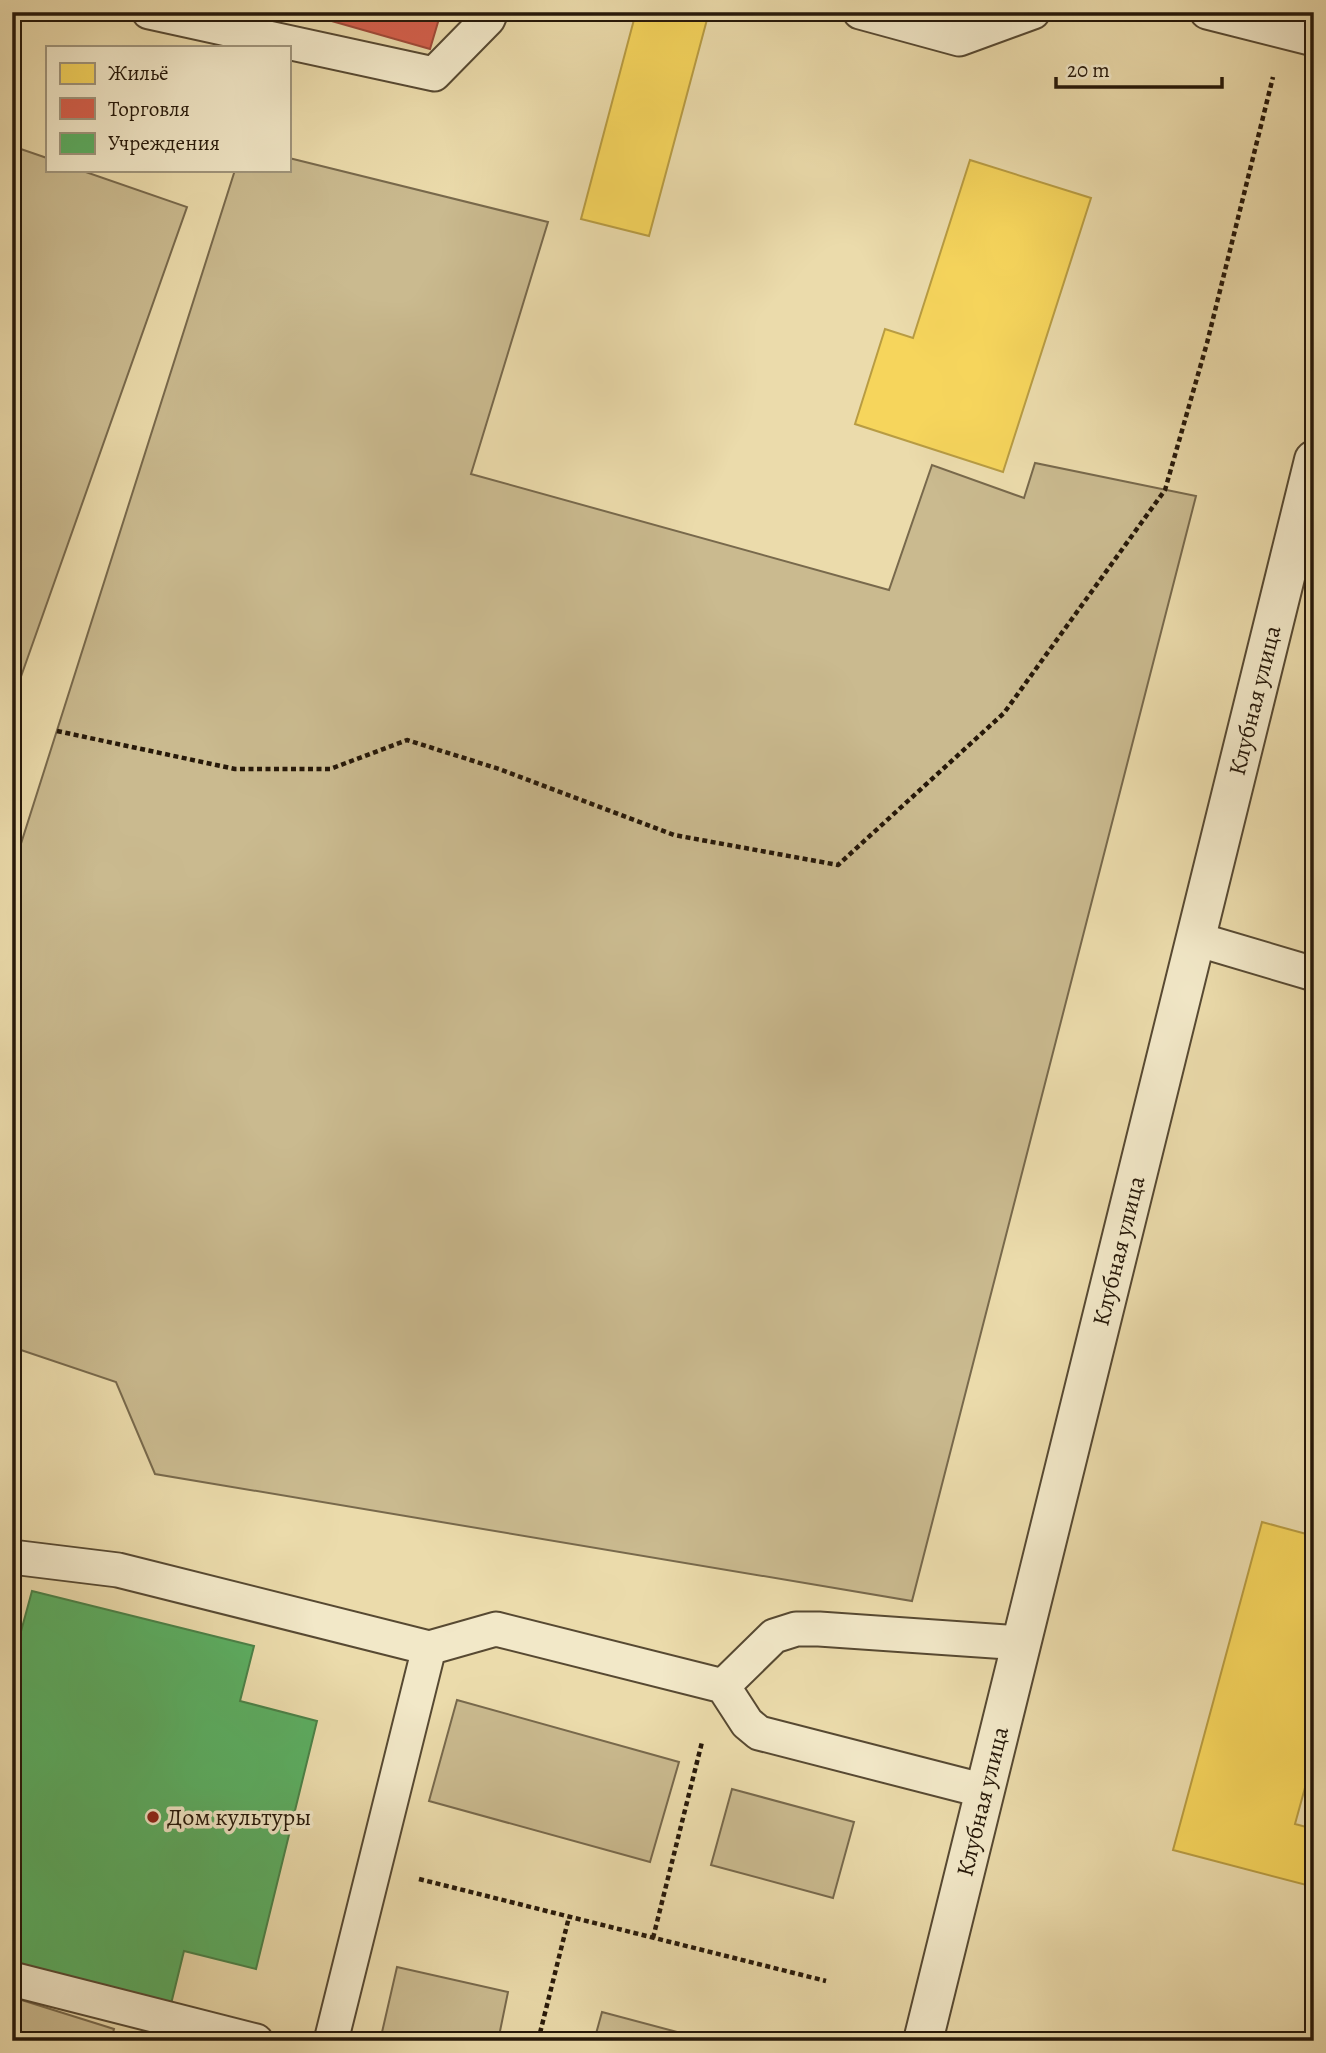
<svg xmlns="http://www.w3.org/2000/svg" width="1326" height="2053" viewBox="0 0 1326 2053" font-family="Alegreya,serif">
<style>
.green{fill:#caba8f;stroke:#78694c;stroke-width:2}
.homes{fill:#f6d55c;stroke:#b89c43;stroke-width:2}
.shops{fill:#d6604d;stroke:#a14a39;stroke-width:2}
.public{fill:#5aae61;stroke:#4a8147;stroke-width:2}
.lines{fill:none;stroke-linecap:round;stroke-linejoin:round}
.service-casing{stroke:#574932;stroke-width:37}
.tertiary-casing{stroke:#574932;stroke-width:42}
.path{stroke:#261809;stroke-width:4.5;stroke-dasharray:5 3.5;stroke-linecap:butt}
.service{stroke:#f2e8c8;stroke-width:33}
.tertiary{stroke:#f2e8c8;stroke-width:38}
.poi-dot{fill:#8f2418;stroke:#f2e8c8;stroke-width:2.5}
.labels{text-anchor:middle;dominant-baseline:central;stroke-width:7;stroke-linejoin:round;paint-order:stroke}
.street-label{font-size:24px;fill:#261809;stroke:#f2e8c8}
.poi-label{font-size:24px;fill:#261809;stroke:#f2e8c8;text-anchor:start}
</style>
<rect width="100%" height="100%" fill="#ebdbab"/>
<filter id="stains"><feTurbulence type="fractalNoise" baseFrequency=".00286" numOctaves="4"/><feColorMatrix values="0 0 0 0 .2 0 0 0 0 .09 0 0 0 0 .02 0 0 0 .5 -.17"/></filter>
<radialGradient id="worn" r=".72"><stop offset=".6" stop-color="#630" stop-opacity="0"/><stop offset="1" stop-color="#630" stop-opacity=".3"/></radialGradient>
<path class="green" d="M 12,146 L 47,158 L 47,170 L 80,170 L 187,207 L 12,702 Z
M 289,158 L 548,222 L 471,474 L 889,590 L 932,465 L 1024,498 L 1035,463 L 1196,496 L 912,1601 L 155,1474 L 116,1382 L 12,1347 L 12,872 L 235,170 L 289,170 Z
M 457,1700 L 679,1762 L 650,1862 L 429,1801 Z
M 732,1789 L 854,1822 L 833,1898 L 711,1865 Z
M 397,1967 L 508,1992 L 498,2041 L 380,2041 Z
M 12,1997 L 114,2029 L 111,2041 L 12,2041 Z
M 602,2012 L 711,2041 L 594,2041 Z"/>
<path class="homes" d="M 636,12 L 709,12 L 649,236 L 581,219 Z
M 970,160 L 1091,198 L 1003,472 L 855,424 L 885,329 L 913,338 Z
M 1262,1522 L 1314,1536 L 1314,1755 L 1295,1824 L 1314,1829 L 1314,1887 L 1173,1850 Z"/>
<path class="shops" d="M 300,12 L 441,12 L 430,49 Z"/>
<path class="public" d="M 32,1591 L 254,1646 L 240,1701 L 317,1721 L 256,1969 L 184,1951 L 171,2004 L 12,1964 L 12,1633 L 20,1635 Z"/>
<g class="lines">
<g class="service-casing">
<path id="service" d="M 149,12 L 434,74 L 488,19 L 491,12
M 860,12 L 959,39 L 1033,12
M 1207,12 L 1314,39
M 1196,939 L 1314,974
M 12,1557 L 118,1570 L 429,1648 L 496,1629 L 723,1686 L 747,1723 L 759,1733 L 985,1791
M 723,1686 L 774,1636 L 796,1629 L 819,1629 L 1022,1643
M 12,1979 L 256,2041
M 331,2041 L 429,1648"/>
</g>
<g class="tertiary-casing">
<g id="tertiary">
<path id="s1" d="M 923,2041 L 1314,460"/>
</g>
</g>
<path class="path" d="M 57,731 L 235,769 L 330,769 L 407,740 L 499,769 L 674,835 L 838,865 L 1004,713 L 1165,490 L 1207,343 L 1273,77
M 419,1879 L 826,1981
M 653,1938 L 702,1742
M 538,2041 L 569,1917"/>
<use href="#service" class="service"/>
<use href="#tertiary" class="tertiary"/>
</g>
<circle class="poi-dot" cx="153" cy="1817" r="7"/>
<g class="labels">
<g class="street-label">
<text stroke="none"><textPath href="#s1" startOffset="1381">Клубная улица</textPath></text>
<text stroke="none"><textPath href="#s1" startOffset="814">Клубная улица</textPath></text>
<text stroke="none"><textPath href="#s1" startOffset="247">Клубная улица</textPath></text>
</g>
<g class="poi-label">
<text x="167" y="1817">Дом культуры</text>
</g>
</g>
<rect width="1326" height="2053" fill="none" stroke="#ebdbab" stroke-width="42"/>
<rect x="14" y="14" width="1298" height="2025" fill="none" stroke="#261809" stroke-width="3.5"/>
<rect x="21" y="21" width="1284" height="2011" fill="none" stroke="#261809" stroke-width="2"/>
<rect x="46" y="46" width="245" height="126" fill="#f2e8c8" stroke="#a0957c" stroke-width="2"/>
<rect x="60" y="63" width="35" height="21" fill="#f6d55c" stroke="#a0957c" stroke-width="2"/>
<text x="108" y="80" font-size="21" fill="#261809">Жильё</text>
<rect x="60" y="98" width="35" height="21" fill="#d6604d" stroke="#a0957c" stroke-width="2"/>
<text x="108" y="116" font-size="21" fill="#261809">Торговля</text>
<rect x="60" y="133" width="35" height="21" fill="#5aae61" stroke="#a0957c" stroke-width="2"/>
<text x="108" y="150" font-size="21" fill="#261809">Учреждения</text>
<path d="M1056 77v10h166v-10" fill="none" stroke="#261809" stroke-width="3.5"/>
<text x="1067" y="77" font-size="21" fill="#261809" stroke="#f2e8c8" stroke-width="5" paint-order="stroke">20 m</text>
<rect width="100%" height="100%" filter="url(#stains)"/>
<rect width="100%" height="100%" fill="url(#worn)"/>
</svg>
